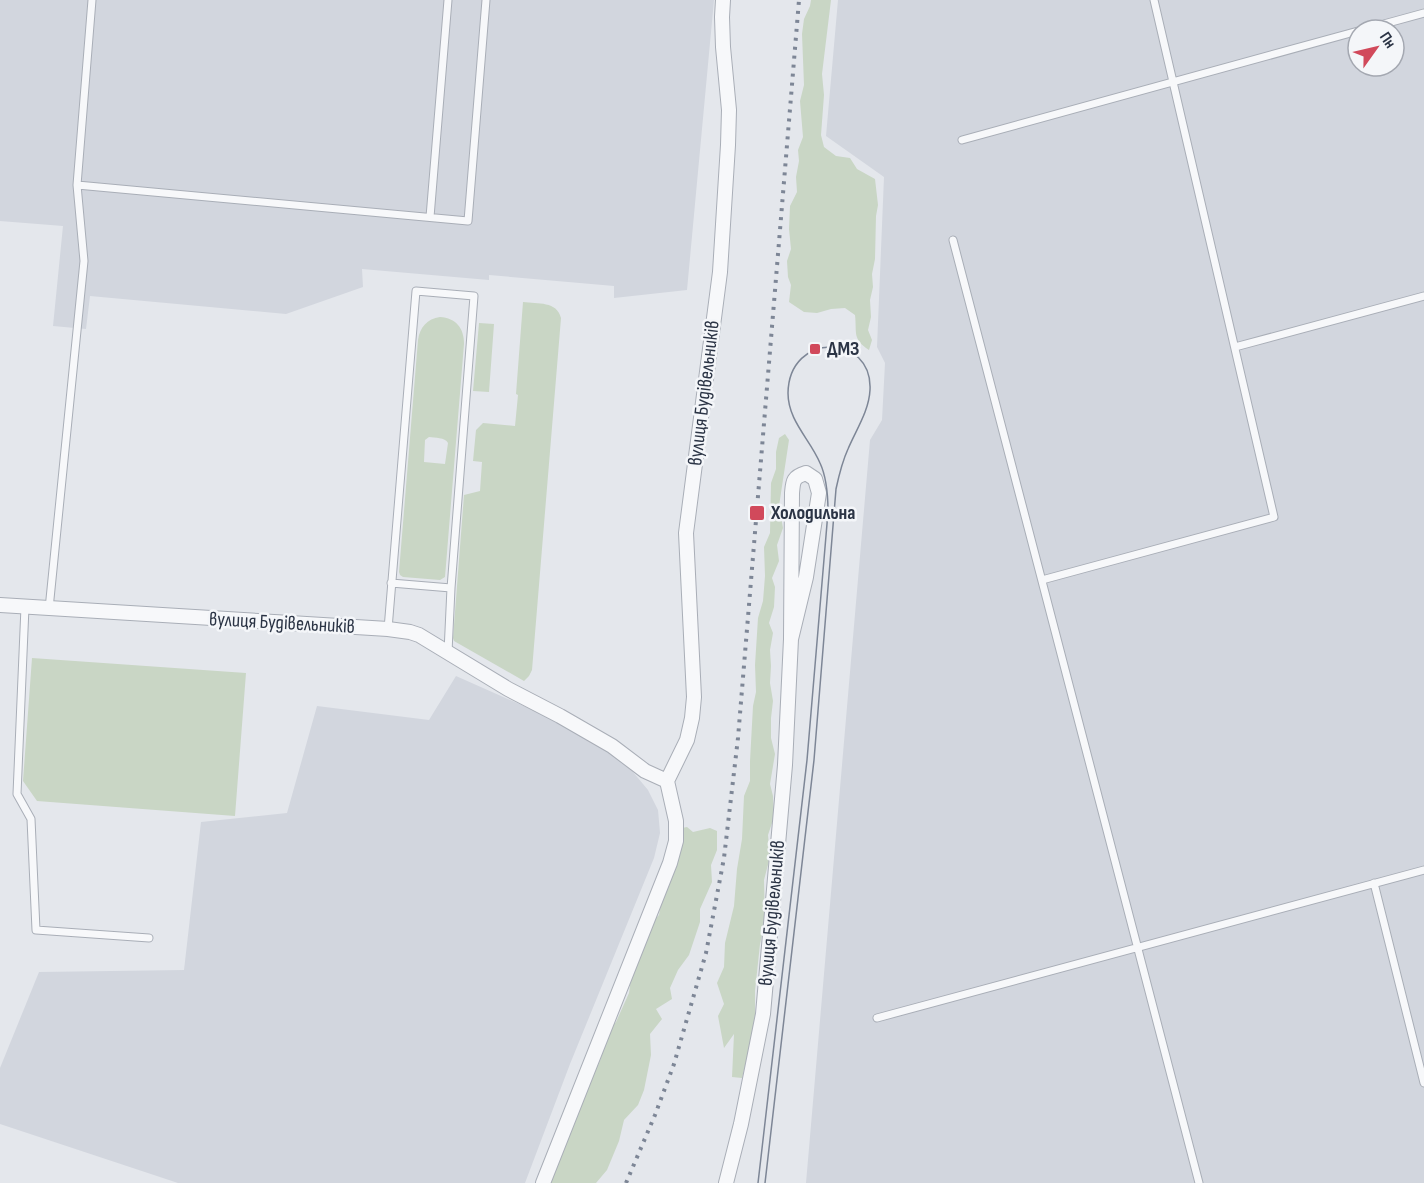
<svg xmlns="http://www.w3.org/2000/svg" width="1424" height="1183" viewBox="0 0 1424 1183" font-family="'Sofia Sans Condensed',sans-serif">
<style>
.built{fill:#d2d6de;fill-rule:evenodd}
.green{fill:#c9d6c5;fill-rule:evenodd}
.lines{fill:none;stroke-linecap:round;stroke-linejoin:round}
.service-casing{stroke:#a9aeb7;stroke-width:9}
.minor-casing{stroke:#a9aeb7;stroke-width:16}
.service{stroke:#f7f8fa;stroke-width:7}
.minor{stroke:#f7f8fa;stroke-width:14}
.tram{stroke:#7d8696;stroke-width:1.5}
.rail{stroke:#7d8696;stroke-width:4;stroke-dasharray:3 6;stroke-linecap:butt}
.poi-dot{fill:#d1495b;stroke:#f4f6f9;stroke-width:2}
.labels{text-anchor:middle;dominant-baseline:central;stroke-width:5;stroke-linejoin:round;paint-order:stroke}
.poi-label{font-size:20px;font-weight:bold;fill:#2b3445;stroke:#f4f6f9;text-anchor:start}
.street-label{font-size:20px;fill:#2b3445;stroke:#f4f6f9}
</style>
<rect width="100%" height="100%" fill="#e4e7ec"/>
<path class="built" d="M 0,0 L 714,0 L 687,290 L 614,298 L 614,286 L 489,275 L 489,280 L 362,269 L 363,287 L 286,314 L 90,296 L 86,329 L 53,326 L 63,226 L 0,221 Z
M 838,0 L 1424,0 L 1424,1183 L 806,1183 L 870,440 L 882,420 L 885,363 L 877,347 L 884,177 L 826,136 ZM 1358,30 L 1394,30 L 1394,66 L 1358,66 Z
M 456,676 L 564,724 L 613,754 L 633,772 L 648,790 L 658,810 L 660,833 L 654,858 L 570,1064 L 525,1183 L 178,1183 L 0,1124 L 0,1068 L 39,972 L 184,970 L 201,822 L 287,813 L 317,706 L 429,720 Z"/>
<path class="green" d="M 811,0 L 831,0 L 822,74 L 824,95 L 821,135 L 824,147 L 836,156 L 850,158 L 857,169 L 875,179 L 878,205 L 876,216 L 875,259 L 872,274 L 873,287 L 870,300 L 871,317 L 868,330 L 872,340 L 869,350 C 852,339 857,333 855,315 L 845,308 L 831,309 L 817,313 L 804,312 L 789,302 L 791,285 L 788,277 L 787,261 L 791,249 L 789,229 L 790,206 L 797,192 L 796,177 L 799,161 L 798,150 L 803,137 L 800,101 L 804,85 L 802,34 L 804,19 L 810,6 Z
M 523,302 C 538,304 557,301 561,318 L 532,670 L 529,676 L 524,681 L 454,641 L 453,638 L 464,495 L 480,491 L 482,462 L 473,461 L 476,430 L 483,423 L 515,426 L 518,395 L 516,394 Z
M 440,317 C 456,318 464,328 464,344 L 445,577 L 440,580 L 403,577 L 400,575 L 399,572 L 418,340 C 420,327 427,319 440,317 ZM 429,437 C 435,438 445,437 448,443 L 445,464 L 424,462 L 425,440 Z
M 479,323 L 494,324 L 489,392 L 473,391 Z
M 785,434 L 789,440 L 779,506 L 783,528 L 777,545 L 779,561 L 772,578 L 775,587 L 774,607 L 769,623 L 773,633 L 770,650 L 771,666 L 770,683 L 773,701 L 771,718 L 771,738 L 775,754 L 770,784 L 773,796 L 774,817 L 768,835 L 770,857 L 764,880 L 765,922 L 760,944 L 755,991 L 755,1015 L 750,1045 L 742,1078 L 732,1077 L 734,1034 L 724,1048 L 718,1016 L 724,1004 L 717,983 L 724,967 L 725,943 L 734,906 L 737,869 L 742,839 L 744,796 L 750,781 L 750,761 L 753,706 L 756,692 L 755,665 L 758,618 L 763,601 L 765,576 L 764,547 L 770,533 L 771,483 L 776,469 L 776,452 L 779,438 Z
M 32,658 L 246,673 L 235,816 L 37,801 L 23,781 Z
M 687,827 L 693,832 L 710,828 L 717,831 L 717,850 L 711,865 L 712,882 L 700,909 L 700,922 L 689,955 L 678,970 L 670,988 L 672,999 L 656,1009 L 662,1019 L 650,1034 L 651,1055 L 644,1090 L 638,1105 L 624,1120 L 619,1141 L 607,1170 L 596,1183 L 547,1183 L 558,1152 L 567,1142 L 570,1124 L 578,1116 L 577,1107 L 600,1061 L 609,1030 L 616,1022 L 629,993 L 632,971 L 654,920 L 659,915 L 662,899 L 682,828 Z"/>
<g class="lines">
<g class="service-casing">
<path id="service" d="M 1362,30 L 1424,13
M 962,140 L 1358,31
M 77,185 L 468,221 L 486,0
M 430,217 L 448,0
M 953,240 L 1199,1183
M 1235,347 L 1424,296
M 1042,580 L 1274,517 L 1154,0
M 391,583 L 451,588
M 25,607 L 17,794 L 31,819 L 36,930 L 149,938
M 49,609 L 84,261 L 77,185 L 92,0
M 388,629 L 416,291 L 474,296 L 451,588 L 448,652
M 1374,883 L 1424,1083
M 877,1018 L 1424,870"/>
</g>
<g class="minor-casing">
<path id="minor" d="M 0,605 L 388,629 L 410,632 L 419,635 L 508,689 L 560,716 L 612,746 L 645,771 L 667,781
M 543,1183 L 670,863 L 676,841 L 676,821 L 667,781 L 687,740 L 692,718 L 694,697 L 686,533 L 720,272 L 728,145 L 729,110 L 723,47 L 722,17 L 723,0
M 726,1183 L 741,1124 L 763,1014 L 785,765 L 791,639 L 792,493 C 793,481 793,477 806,473 L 815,479 L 819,493 L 806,577 L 791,639"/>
</g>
<use href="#service" class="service"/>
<use href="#minor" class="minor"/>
<path class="tram" d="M 758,1183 L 807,760 L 828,512 C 828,495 827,478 820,463 C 810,439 788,421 788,393 C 789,331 873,333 870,390 C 869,411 856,430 848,449 C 842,462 839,475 836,489 L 814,760 L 765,1183"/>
<path class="rail" d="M 626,1183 L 655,1115 L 674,1064 L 706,953 L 724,858 L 738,738 L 799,0"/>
</g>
<g class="poi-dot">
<rect x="809" y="343" width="12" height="12" rx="3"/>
<rect x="749" y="505" width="16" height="16" rx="3"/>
</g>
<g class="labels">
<g class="poi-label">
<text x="827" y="349">ДМЗ</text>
<text x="771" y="513">Холодильна</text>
</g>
<g class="street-label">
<text transform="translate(704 393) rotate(-83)">вулиця Будівельників</text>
<text transform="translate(282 623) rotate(3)">вулиця Будівельників</text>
<text transform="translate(772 913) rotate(-85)">вулиця Будівельників</text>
</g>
</g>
<g transform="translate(1376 48) rotate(56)"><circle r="28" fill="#f4f6f9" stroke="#a4a8b1" stroke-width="1.5"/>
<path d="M0-4.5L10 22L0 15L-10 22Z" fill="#d1495b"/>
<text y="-9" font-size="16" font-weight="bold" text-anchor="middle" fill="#2b3445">Пн</text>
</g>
</svg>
